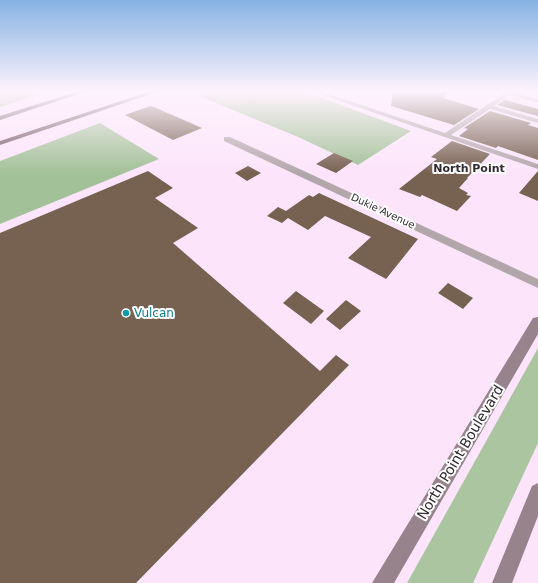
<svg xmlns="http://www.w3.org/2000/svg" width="538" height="583" viewBox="0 0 538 583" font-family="'DejaVu Sans',sans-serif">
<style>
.green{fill:#abc5a1}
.forest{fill:#a3c198}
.building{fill:#776151}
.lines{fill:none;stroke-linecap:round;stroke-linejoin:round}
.street{fill:#b3a6ab;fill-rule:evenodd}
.secondary{fill:#97838b;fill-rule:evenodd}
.highway{fill:#705660;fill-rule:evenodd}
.culture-dot{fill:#0f9aa8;stroke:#fff;stroke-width:1.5}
.labels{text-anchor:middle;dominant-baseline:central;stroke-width:4;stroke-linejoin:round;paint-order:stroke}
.far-street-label{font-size:10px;fill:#312830;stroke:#fff}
.far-neighbourhood-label{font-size:11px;font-weight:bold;fill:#312830;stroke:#fff}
.culture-label{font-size:12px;fill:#0d838f;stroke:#fff;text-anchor:start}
.near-street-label{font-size:14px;fill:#312830;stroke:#fff}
</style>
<rect width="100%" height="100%" fill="#fce5fb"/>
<path class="green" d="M 538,348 L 538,443 L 473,583 L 407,583 Z"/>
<path class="forest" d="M 0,91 L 48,91 L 0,107 Z
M 198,91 L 303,91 L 411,131 L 358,165 L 296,136 L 192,93 Z
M 100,123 L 159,159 L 0,224 L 0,161 Z"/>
<path class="building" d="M 393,91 L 451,91 L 443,98 L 479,109 L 454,125 L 391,106 Z
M 505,100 L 538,109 L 538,116 L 497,105 Z
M 150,106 L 154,107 L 202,128 L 173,140 L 125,115 Z
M 490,111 L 531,123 L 528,125 L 538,128 L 538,160 L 498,146 L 496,148 L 459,136 L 468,129 L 464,128 Z
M 452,141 L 490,154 L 467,178 L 468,178 L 459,188 L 468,193 L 466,195 L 471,196 L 457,211 L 422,195 L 420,197 L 399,189 L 437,159 L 431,157 Z
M 334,153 L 353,161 L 336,173 L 316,164 Z
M 248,166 L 261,173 L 247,181 L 235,173 Z
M 148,171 L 173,188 L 155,198 L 198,228 L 173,243 L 320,371 L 336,355 L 349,365 L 136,583 L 0,583 L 0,233 Z
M 538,171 L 538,201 L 519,193 Z
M 319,193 L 418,239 L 386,279 L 348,258 L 371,237 L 325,216 L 308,230 L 288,218 L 282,223 L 267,216 L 278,207 L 286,211 L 309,195 L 313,197 Z
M 448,283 L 473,298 L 463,309 L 438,293 Z
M 296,291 L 324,311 L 311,324 L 283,303 Z
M 346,300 L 361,311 L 340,330 L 326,319 Z"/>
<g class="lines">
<path class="street" d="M 311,91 L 320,91 L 445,133 L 508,91 L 515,91 L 514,92 L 538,99 L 538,103 L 510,95 L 494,106 L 538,119 L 538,123 L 490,109 L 451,135 L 538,164 L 538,169 Z
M 224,137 L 230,137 L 538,279 L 538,288 L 224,141 Z"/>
<path class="secondary" d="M 538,317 L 538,334 L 394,583 L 372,583 L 533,318 Z
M 538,483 L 538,516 L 512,583 L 492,583 L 532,486 Z"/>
<path class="highway" d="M 79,91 L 88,91 L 0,120 L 0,116 Z
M 151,91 L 160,91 L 0,145 L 0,141 Z"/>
</g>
<linearGradient id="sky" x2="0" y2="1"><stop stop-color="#86b2e2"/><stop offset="0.53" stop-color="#fef3fd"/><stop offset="1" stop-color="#fef3fd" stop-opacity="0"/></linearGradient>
<rect width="538" height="173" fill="url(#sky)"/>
<circle class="culture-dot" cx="126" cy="313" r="4"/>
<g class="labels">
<g class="far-street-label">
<text transform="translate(383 211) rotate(25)">Dukie Avenue</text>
</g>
<g class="far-neighbourhood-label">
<text x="469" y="168">North Point</text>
</g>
<g class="culture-label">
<text x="134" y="313">Vulcan</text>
</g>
<g class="near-street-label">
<text transform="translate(460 452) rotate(-59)">North Point Boulevard</text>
</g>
</g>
</svg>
